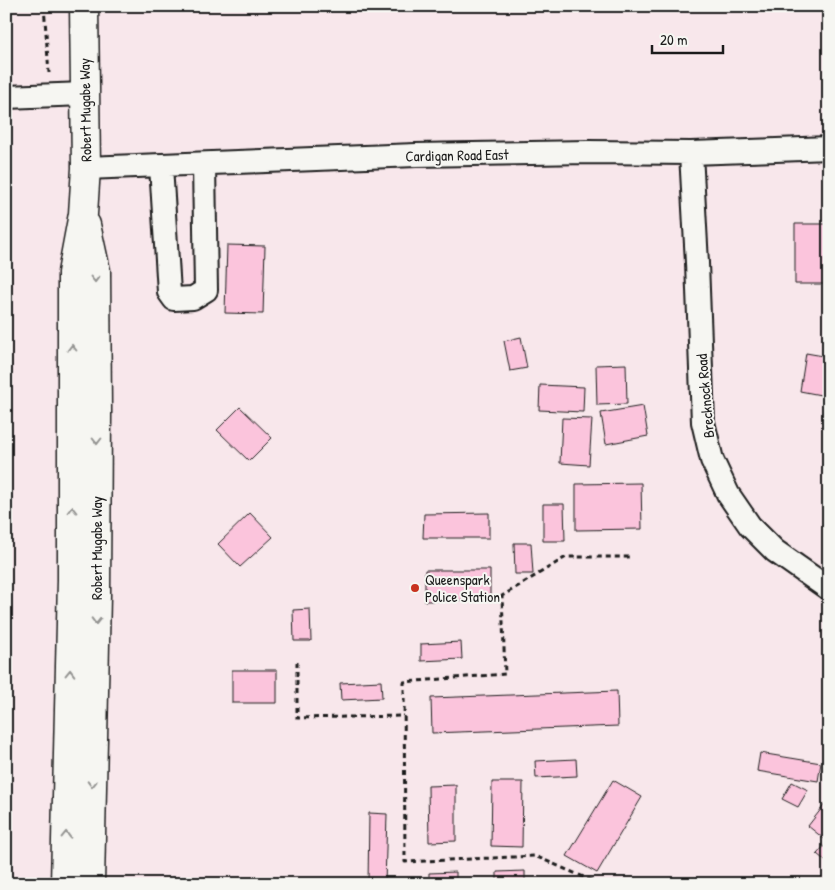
<svg xmlns="http://www.w3.org/2000/svg" width="835" height="890" viewBox="0 0 835 890" font-family="'Patrick Hand',sans-serif">
<style>
.building{fill:#fbc4dc;stroke:#1c1c1c}
.lines{fill:none;stroke-linecap:round;stroke-linejoin:round}
.minor-casing{stroke:#1c1c1c;stroke-width:26}
.major-casing{stroke:#1c1c1c;stroke-width:31}
.path{stroke:#1c1c1c;stroke-width:3;stroke-dasharray:5 4;stroke-linecap:butt}
.minor{stroke:#f6f6f2;stroke-width:22}
.major{stroke:#f6f6f2;stroke-width:28}
.oneway{stroke:#949492}
.poi-dot{fill:#c8321e;stroke:#f6f6f2;stroke-width:2}
.labels{text-anchor:middle;dominant-baseline:central;stroke-width:4;stroke-linejoin:round;paint-order:stroke}
.street-label{font-size:15px;fill:#1c1c1c;stroke:#f6f6f2}
.poi-label{font-size:15px;fill:#1c1c1c;stroke:#f6f6f2;text-anchor:start}
</style>
<rect width="100%" height="100%" fill="#f8e7eb"/>
<filter id="ink" filterUnits="userSpaceOnUse"><feTurbulence type="fractalNoise" baseFrequency=".02" numOctaves="2"/><feDisplacementMap in="SourceGraphic" scale="10" xChannelSelector="R" yChannelSelector="G"/><feConvolveMatrix kernelMatrix="1 2 1 2 8 2 1 2 1" color-interpolation-filters="sRGB"/></filter>
<g filter="url(#ink)">
<path class="building" d="M 795,224 L 829,224 L 829,284 L 795,284 Z
M 227,245 L 265,246 L 263,314 L 225,313 Z
M 521,337 L 527,368 L 510,371 L 504,341 Z
M 806,353 L 829,357 L 829,354 L 829,413 L 825,413 L 826,396 L 800,391 Z
M 626,364 L 627,404 L 597,405 L 596,365 Z
M 540,385 L 584,387 L 583,412 L 539,410 Z
M 643,406 L 648,436 L 606,444 L 601,413 Z
M 240,407 L 272,438 L 249,461 L 217,430 Z
M 562,418 L 592,419 L 589,465 L 560,463 Z
M 641,483 L 642,529 L 576,530 L 576,484 Z
M 543,504 L 564,504 L 565,541 L 543,541 Z
M 250,513 L 273,537 L 240,567 L 218,544 Z
M 489,513 L 489,538 L 423,538 L 424,514 Z
M 514,543 L 531,543 L 533,574 L 515,574 Z
M 425,570 L 490,570 L 490,600 L 425,601 Z
M 310,609 L 311,641 L 294,641 L 293,610 Z
M 461,642 L 462,659 L 421,661 L 421,644 Z
M 232,670 L 277,670 L 277,703 L 232,703 Z
M 381,681 L 382,698 L 341,700 L 340,683 Z
M 617,691 L 618,726 L 432,733 L 431,698 Z
M 760,753 L 821,763 L 818,781 L 757,771 Z
M 576,759 L 577,776 L 536,778 L 535,761 Z
M 613,780 L 642,797 L 597,873 L 567,856 Z
M 492,782 L 523,782 L 522,847 L 491,846 Z
M 792,782 L 808,790 L 798,807 L 782,799 Z
M 456,785 L 456,841 L 429,842 L 428,786 Z
M 829,799 L 829,864 L 817,854 L 828,842 L 808,826 Z
M 369,813 L 387,814 L 385,884 L 368,884 Z
M 525,871 L 525,884 L 497,884 L 497,872 Z
M 456,872 L 456,884 L 429,884 L 429,873 Z"/>
<g class="lines">
<g class="minor-casing">
<path id="minor" d="M 6,97 L 84,94
M 691,153 L 697,263 L 703,422 L 712,460 L 728,494 L 750,526 L 775,551 L 829,589
M 161,166 L 169,292 L 174,299 L 193,298 L 206,290 L 204,164
M 86,168 L 416,155 L 588,152 L 691,153 L 829,148"/>
</g>
<g class="major-casing">
<path id="major" d="M 86,225 L 96,271 L 97,412 L 96,595 L 90,884
M 65,884 L 72,579 L 72,273 L 83,214 L 86,168 L 84,6"/>
</g>
<path class="path" d="M 44,6 L 49,73
M 297,662 L 297,718 L 404,716
M 600,884 L 535,856 L 405,862 L 404,682 L 505,674 L 502,596 L 566,557 L 632,557"/>
<use href="#minor" class="minor"/>
<use href="#major" class="major"/>
</g>
<defs><path id="oneway-chevron" d="M-2-3.5L2.5 0L-2 3.5" fill="none" stroke-width="1.6" stroke-linecap="round" stroke-linejoin="round" transform="scale(1.25)"/></defs>
<g class="oneway">
<use href="#oneway-chevron" transform="translate(95 279) rotate(89)"/>
<use href="#oneway-chevron" transform="translate(72 348) rotate(-90)"/>
<use href="#oneway-chevron" transform="translate(97 441) rotate(90)"/>
<use href="#oneway-chevron" transform="translate(72 510) rotate(-90)"/>
<use href="#oneway-chevron" transform="translate(96 621) rotate(91)"/>
<use href="#oneway-chevron" transform="translate(70 673) rotate(-89)"/>
<use href="#oneway-chevron" transform="translate(92 784) rotate(91)"/>
<use href="#oneway-chevron" transform="translate(66 835) rotate(-89)"/>
</g>
</g>
<circle class="poi-dot" cx="415" cy="588" r="5"/>
<g class="labels">
<g class="street-label">
<text transform="translate(85 110) rotate(-91)">Robert Mugabe Way</text>
<text transform="translate(457 155) rotate(-1)">Cardigan Road East</text>
<text transform="translate(705 396) rotate(-95)">Brecknock Road</text>
<text transform="translate(96 548) rotate(-90)">Robert Mugabe Way</text>
</g>
<g class="poi-label">
<text x="425" y="579">Queenspark<tspan x="425" dy="17">Police Station</tspan></text>
</g>
</g>
<rect width="835" height="890" fill="none" stroke="#f6f6f2" stroke-width="25"/>
<rect x="12" y="12" width="810" height="865" fill="none" stroke="#1c1c1c" stroke-width="2" filter="url(#ink)"/>
<path d="M652 45v8h71v-8" fill="none" stroke="#1c1c1c" stroke-width="2.5"/>
<text x="660" y="45" font-size="15" fill="#1c1c1c" stroke="#f6f6f2" stroke-width="4" paint-order="stroke">20 m</text>
</svg>
